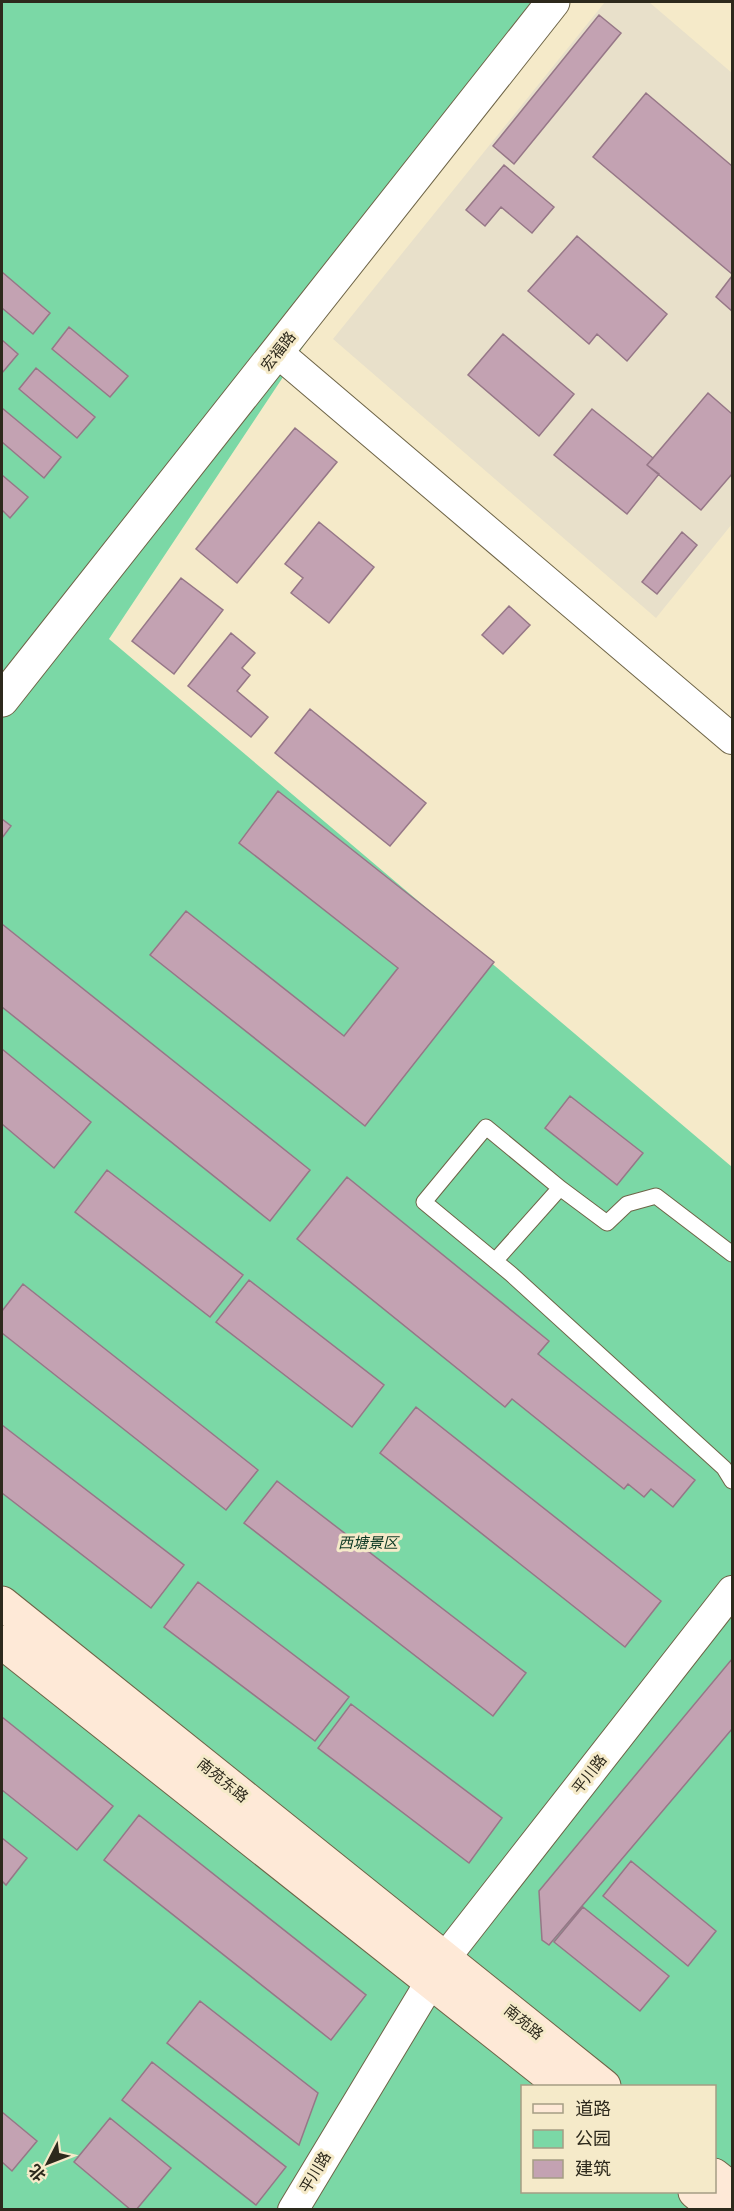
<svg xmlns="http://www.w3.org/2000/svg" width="734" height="2211" viewBox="0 0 734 2211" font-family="'IBM Plex Serif','Noto Sans SC',serif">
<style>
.education{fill:#e8e0ca}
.green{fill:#7bd8a6;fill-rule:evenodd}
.building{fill:#c3a2b2;stroke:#967787;stroke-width:1.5}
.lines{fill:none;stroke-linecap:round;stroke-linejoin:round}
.service-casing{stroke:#6e6447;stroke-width:17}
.minor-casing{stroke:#6e6447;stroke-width:32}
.tertiary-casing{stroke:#6e6447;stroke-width:35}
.secondary-casing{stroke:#6e6447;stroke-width:35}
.service{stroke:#fff;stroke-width:15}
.minor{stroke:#fff;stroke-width:30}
.tertiary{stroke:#fff;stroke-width:33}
.secondary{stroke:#fee9d7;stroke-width:33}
.labels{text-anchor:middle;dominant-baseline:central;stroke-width:6;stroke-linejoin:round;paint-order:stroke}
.street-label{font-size:15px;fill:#2d291c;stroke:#f5eac9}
.park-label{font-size:15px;font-style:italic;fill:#0b3823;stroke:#f5eac9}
</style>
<rect width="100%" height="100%" fill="#f5eac9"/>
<path class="education" d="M 605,2 L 649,2 L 732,73 L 732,524 L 656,618 L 333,339 Z"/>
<path class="green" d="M 2,2 L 532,2 L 109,639 L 732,1167 L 732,2209 L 2,2210 ZM 522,2086 L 714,2086 L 714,2192 L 522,2192 Z"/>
<path class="building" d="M 599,15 L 621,33 L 514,164 L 493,146 Z
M 646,93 L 732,166 L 732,274 L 593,157 Z
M 504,165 L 554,207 L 532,233 L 501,207 L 485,226 L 466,210 Z
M 577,236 L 667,314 L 627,361 L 597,334 L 589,344 L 528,291 Z
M 2,272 L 50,313 L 33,334 L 2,308 Z
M 732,276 L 732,311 L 716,297 Z
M 69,327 L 128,376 L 110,397 L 52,349 Z
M 503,334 L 574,394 L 539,436 L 468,375 Z
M 2,340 L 18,354 L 2,373 Z
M 36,368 L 95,417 L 77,438 L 19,389 Z
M 708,393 L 732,414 L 732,474 L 701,510 L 647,465 Z
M 2,408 L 61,457 L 44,478 L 2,442 Z
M 592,409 L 653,458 L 647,465 L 659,474 L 627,514 L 554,455 Z
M 295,428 L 337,462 L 237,583 L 196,549 Z
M 2,475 L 28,497 L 10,518 L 2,510 Z
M 319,522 L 374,567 L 329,623 L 291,593 L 303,578 L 285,564 Z
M 682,532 L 697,545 L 657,594 L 642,582 Z
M 181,578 L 223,610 L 174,674 L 132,641 Z
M 509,606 L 530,625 L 503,654 L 482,635 Z
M 231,633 L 255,653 L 242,668 L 250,675 L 237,691 L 268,717 L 251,737 L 188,686 Z
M 310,709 L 426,803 L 390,846 L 275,753 Z
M 278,791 L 494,962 L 365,1126 L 150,955 L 186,911 L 344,1036 L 398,968 L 239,843 Z
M 2,819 L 11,826 L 2,838 Z
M 2,924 L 310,1170 L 270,1221 L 2,1007 Z
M 2,1049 L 91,1122 L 54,1168 L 2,1124 Z
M 570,1096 L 643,1153 L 617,1185 L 545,1128 Z
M 107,1170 L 243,1275 L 210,1317 L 75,1212 Z
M 347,1177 L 549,1341 L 538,1354 L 695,1480 L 673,1507 L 651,1489 L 644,1497 L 628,1484 L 624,1489 L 512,1399 L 505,1407 L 297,1239 Z
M 249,1280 L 384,1385 L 352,1427 L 216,1322 Z
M 23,1284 L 258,1470 L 226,1510 L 2,1333 L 2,1311 Z
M 416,1407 L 661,1601 L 625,1647 L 380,1453 Z
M 2,1425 L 184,1565 L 151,1608 L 2,1493 Z
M 277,1481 L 526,1673 L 493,1716 L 244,1523 Z
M 198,1582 L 349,1697 L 315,1741 L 164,1627 Z
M 732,1659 L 732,1729 L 549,1945 L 542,1940 L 539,1891 Z
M 351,1704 L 502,1818 L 469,1863 L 318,1748 Z
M 2,1717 L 113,1806 L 77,1850 L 2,1790 Z
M 139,1815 L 366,1995 L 331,2040 L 104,1860 Z
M 2,1838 L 27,1858 L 6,1885 L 2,1881 Z
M 631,1861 L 716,1931 L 688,1966 L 603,1896 Z
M 583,1907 L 669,1976 L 640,2011 L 554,1942 Z
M 200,2001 L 318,2093 L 299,2145 L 167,2043 Z
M 152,2062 L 286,2167 L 256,2205 L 122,2100 Z
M 2,2112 L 37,2141 L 12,2171 L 2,2162 Z
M 110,2118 L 171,2168 L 136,2210 L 131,2210 L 74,2162 Z"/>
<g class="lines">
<g class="service-casing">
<path id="service" d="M 560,1188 L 486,1127 L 424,1202 L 511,1274 L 724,1468 L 732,1481
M 495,1261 L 560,1188 L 607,1223 L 627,1204 L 656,1196 L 732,1254"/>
</g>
<g class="minor-casing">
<path id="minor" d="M 277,352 L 732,739
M 293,2210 L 445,1958 L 732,1591"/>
</g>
<g class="tertiary-casing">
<path id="tertiary" d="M 2,700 L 553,2"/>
</g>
<g class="secondary-casing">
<path id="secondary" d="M 2,1603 L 604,2086
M 2,1642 L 562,2086
M 714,2175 L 732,2189
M 695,2192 L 717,2210"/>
</g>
<use href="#service" class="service"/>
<use href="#minor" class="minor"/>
<use href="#tertiary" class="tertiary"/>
<use href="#secondary" class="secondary"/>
</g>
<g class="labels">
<g class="street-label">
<text transform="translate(278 351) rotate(-52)">宏福路</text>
<text transform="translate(589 1774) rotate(-52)">平川路</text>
<text transform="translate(223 1780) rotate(39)">南苑东路</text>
<text transform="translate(524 2022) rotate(39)">南苑路</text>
<text transform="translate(315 2172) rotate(-59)">平川路</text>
</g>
<g class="park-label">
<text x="368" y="1542">西塘景区</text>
</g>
</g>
<rect width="734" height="2211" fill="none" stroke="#2d291c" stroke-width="6"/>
<rect x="521" y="2085" width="195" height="108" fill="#f5eac9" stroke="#a59d84" stroke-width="1.5"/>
<rect x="533" y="2104" width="30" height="9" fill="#fee9d7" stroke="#a59d84" stroke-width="1.5"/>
<text x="575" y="2115" font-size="18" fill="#2d291c">道路</text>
<rect x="533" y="2130" width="30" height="18" fill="#7bd8a6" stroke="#a59d84" stroke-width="1.5"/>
<text x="575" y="2145" font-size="18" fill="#2d291c">公园</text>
<rect x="533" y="2160" width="30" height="18" fill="#c3a2b2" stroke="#a59d84" stroke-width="1.5"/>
<text x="575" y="2175" font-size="18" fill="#2d291c">建筑</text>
<g transform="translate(48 2163) rotate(228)" stroke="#f5eac9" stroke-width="4.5" paint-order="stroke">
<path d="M0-4.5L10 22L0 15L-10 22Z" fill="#2d291c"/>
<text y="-9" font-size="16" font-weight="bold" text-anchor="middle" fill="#2d291c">北</text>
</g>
</svg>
